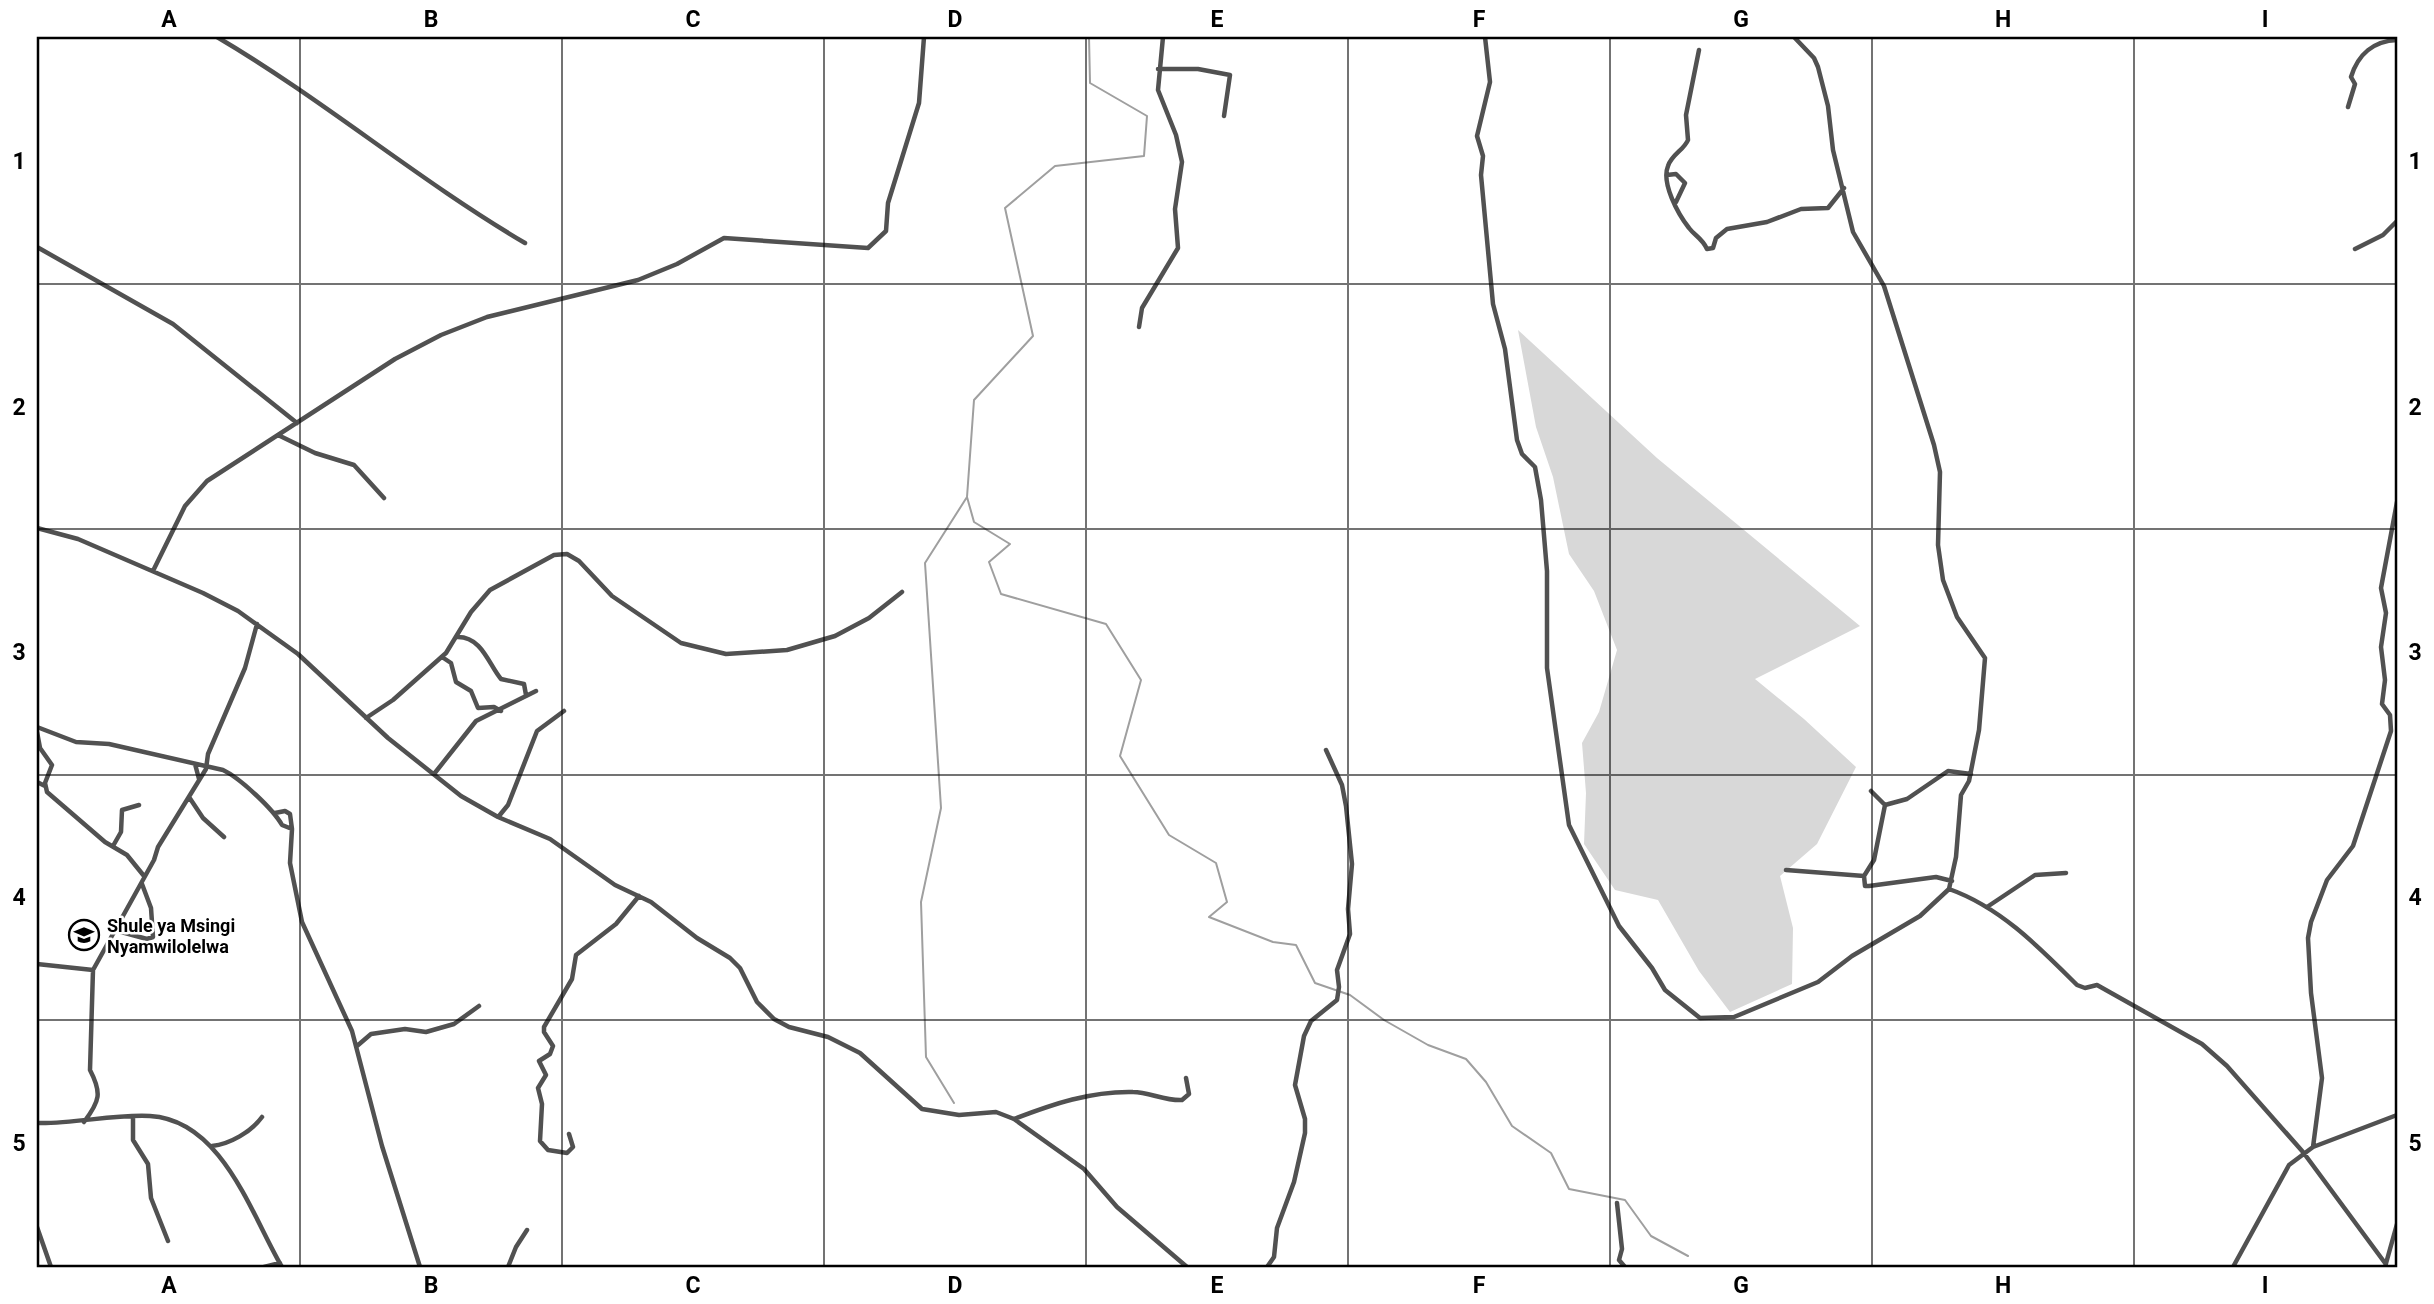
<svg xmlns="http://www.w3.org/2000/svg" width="2434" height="1304" viewBox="0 0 2434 1304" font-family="Roboto,sans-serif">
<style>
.green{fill:#d8d8d8}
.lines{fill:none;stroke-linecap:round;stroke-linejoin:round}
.stream{stroke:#9f9f9f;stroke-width:2}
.street{stroke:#515151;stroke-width:4.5}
.grid{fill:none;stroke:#000;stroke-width:2;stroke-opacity:0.55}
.labels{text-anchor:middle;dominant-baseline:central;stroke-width:5;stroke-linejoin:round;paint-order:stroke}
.poi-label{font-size:18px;font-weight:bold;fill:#000;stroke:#fff;text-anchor:start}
.neatline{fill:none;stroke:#000;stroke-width:2.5}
.grid-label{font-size:23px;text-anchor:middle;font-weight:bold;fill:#000}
</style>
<rect width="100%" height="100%" fill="#fff"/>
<path class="green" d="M 1518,330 L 1657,458 L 1860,626 L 1755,679 L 1804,719 L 1856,767 L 1817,844 L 1780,876 L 1793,928 L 1792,984 L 1730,1012 L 1699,971 L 1658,900 L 1615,890 L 1584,844 L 1586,793 L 1582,743 L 1599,712 L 1617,650 L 1594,591 L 1569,554 L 1553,477 L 1536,427 Z"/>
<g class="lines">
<path class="stream" d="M 1089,37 L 1090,83 L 1147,116 L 1144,156 L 1055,166 L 1005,208 L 1033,336 L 974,400 L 967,497 L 974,522 L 1010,544 L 989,562 L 1001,594 L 1106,624 L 1141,680 L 1120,756 L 1169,835 L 1216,863 L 1227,902 L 1209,917 L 1273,942 L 1296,945 L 1315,983 L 1350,995 L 1384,1020 L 1428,1045 L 1466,1059 L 1486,1082 L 1512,1126 L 1551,1153 L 1569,1189 L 1625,1200 L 1651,1236 L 1688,1256
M 954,1103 L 926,1057 L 921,902 L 941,808 L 925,563 L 967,497"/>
<path class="street" d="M 217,37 C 324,100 418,180 525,243
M 1485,37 L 1490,82 L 1477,136 L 1483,156 L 1481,175 L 1493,304 L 1505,349 L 1517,440 L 1522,454 L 1535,467 L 1541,500 L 1547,571 L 1547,668 L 1569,825 L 1619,926 L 1652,968 L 1665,990 L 1700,1018 L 1734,1017 L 1818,982 L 1852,956 L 1920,916 L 1949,889
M 1794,37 L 1814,58 L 1818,67 L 1828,106 L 1833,150 L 1853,232 L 1884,286 L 1934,445 L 1940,472 L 1938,545 L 1943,580 L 1957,617 L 1985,658 L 1979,730 L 1969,781 L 1961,795 L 1956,857 L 1949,889 C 2000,907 2039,947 2077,985 L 2085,988 L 2097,985 L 2202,1044 L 2227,1066 L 2303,1152 L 2385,1263
M 1699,50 L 1686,115 L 1688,140 C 1684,150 1672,154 1668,166 C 1661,183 1678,214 1689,228 C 1695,236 1702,238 1707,249 L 1713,248 L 1716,238 L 1727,229 L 1767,222 L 1801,209 L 1828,208 L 1844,188
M 1158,69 L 1198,69 L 1230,75 L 1224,116
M 2348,107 L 2355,84 L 2351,77 C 2358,54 2374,41 2397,40
M 1667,175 L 1676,174 L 1685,183 L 1676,202
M 37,247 L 173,324 L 297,423
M 2355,249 L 2383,235 L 2397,221
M 1139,327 L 1142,308 L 1178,248 L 1175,209 L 1182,162 L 1176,135 L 1158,90 L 1163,37
M 278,435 L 315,453 L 354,465 L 384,498
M 37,528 L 78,539 L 203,593 L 238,611 L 298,654 L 388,738 L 461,796 L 498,817 L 550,839 L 615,885 L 651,902 L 697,938 L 730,958 L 740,968 L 757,1002 L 774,1019 L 789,1027 L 828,1037 L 860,1053 L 922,1109 L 959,1115 L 996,1112 L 1014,1119 L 1084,1169 L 1117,1207 L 1187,1267
M 153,571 L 185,506 L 207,481 L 395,359 L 441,335 L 487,317 L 638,280 L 677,264 L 724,238 L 868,248 L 886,231 L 888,203 L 919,103 L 924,37
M 458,637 C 482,637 489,665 501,679 L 524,684 L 526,695
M 442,657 L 451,663 L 456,682 L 471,691 L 478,708 L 494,707 L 501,711
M 366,718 L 393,700 L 446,653 L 471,612 L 490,590 L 554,555 L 567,554 L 579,561 L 612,596 L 681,643 L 726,654 L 787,650 L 835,636 L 869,618 L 902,592
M 37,727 L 76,742 L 109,744 L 223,770 C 240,778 273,809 282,825 L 292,829 L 290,863 L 302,922 L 352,1031 L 382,1146 L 420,1267
M 37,732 L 40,748 L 52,765 L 45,783 L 47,792 L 105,842 L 127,855 L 144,876
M 195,764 L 199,779
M 434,774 L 476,721 L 536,691
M 37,782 L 45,786
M 1871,791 L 1885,805 L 1907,799 L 1948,771 L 1971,774
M 189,797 L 203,818 L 224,837
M 275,813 L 285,811 L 290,814 L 292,829
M 499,816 L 508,805 L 537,731 L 564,711
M 113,846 L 121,832 L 122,810 L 139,805
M 1786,870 L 1864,876 L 1865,886 L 1869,886 L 1936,877 L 1952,881
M 1864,876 L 1874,860 L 1885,805
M 1987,907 L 2035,875 L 2066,873
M 114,930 L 147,939 L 153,937 L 151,908 L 142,884
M 37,964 L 93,970
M 357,1046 L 371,1034 L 405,1029 L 426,1032 L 454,1024 L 479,1006
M 133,1116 L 133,1140 L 148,1164 L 151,1198 L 168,1241
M 1014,1119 C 1053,1104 1091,1091 1133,1092 C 1149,1092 1165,1101 1182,1100 L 1189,1094 L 1186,1078
M 84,1122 C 100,1101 102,1093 90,1070 L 93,970 L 154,860 L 158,847 L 206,769 L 208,754 L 245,668 L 257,624
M 37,1123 C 75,1124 113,1114 150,1116 C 222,1120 251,1214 282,1267
M 569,1134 L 573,1147 L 567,1153 L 548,1150 L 540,1141 L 542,1104 L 538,1088 L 546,1075 L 539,1061 L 550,1054 L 553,1046 L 544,1032 L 544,1027 L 572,979 L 576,955 L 616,924 L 639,896
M 212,1146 C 230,1144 251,1132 262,1117
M 2313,1147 L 2322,1078 L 2311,993 L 2308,938 L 2311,922 L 2327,880 L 2353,846 L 2391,731 L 2390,715 L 2382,704 L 2385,680 L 2381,647 L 2386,613 L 2381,588 L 2397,502
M 1617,1203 L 1622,1249 L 1619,1260 L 1625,1267
M 37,1227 L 51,1267
M 264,1267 L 280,1263
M 508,1267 L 516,1247 L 527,1230
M 1267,1267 L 1274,1257 L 1277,1228 L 1294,1182 L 1305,1133 L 1305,1119 L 1295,1085 L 1304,1036 L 1311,1021 L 1337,1000 L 1339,987 L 1337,970 L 1350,934 L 1348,909 L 1352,864 L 1346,806 L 1342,785 L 1326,750
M 2233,1267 L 2289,1165 L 2313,1147 L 2397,1115
M 2385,1267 L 2397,1224"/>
</g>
<path class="grid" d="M 300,37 L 300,1267M 562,37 L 562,1267M 824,37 L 824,1267M 1086,37 L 1086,1267M 1348,37 L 1348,1267M 1610,37 L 1610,1267M 1872,37 L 1872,1267M 2134,37 L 2134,1267M 37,284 L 2397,284M 37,529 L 2397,529M 37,775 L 2397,775M 37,1020 L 2397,1020"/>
<defs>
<g id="school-ring" transform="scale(1.575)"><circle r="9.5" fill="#fff" stroke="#000" stroke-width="1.5"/><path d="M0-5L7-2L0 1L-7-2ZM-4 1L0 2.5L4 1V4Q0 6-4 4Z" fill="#000"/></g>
</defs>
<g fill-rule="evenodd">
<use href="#school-ring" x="84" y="935"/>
</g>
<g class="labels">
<g class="poi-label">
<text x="107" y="925">Shule ya Msingi<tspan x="107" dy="21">Nyamwilolelwa</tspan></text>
</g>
</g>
<rect width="2434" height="1304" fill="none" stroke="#ffffff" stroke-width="77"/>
<rect x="38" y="38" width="2358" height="1228" class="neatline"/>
<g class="grid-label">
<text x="169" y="27">A</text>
<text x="431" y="27">B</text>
<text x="693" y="27">C</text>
<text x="955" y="27">D</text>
<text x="1217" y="27">E</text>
<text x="1479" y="27">F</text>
<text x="1741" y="27">G</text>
<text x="2003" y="27">H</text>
<text x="2265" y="27">I</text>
<text x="19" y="169">1</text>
<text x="2415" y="169">1</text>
<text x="19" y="415">2</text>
<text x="2415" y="415">2</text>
<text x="19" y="660">3</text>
<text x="2415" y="660">3</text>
<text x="19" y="905">4</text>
<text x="2415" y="905">4</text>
<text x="19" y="1151">5</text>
<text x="2415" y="1151">5</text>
<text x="169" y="1293">A</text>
<text x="431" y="1293">B</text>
<text x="693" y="1293">C</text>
<text x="955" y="1293">D</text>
<text x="1217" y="1293">E</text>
<text x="1479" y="1293">F</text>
<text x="1741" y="1293">G</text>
<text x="2003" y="1293">H</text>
<text x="2265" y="1293">I</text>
</g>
</svg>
